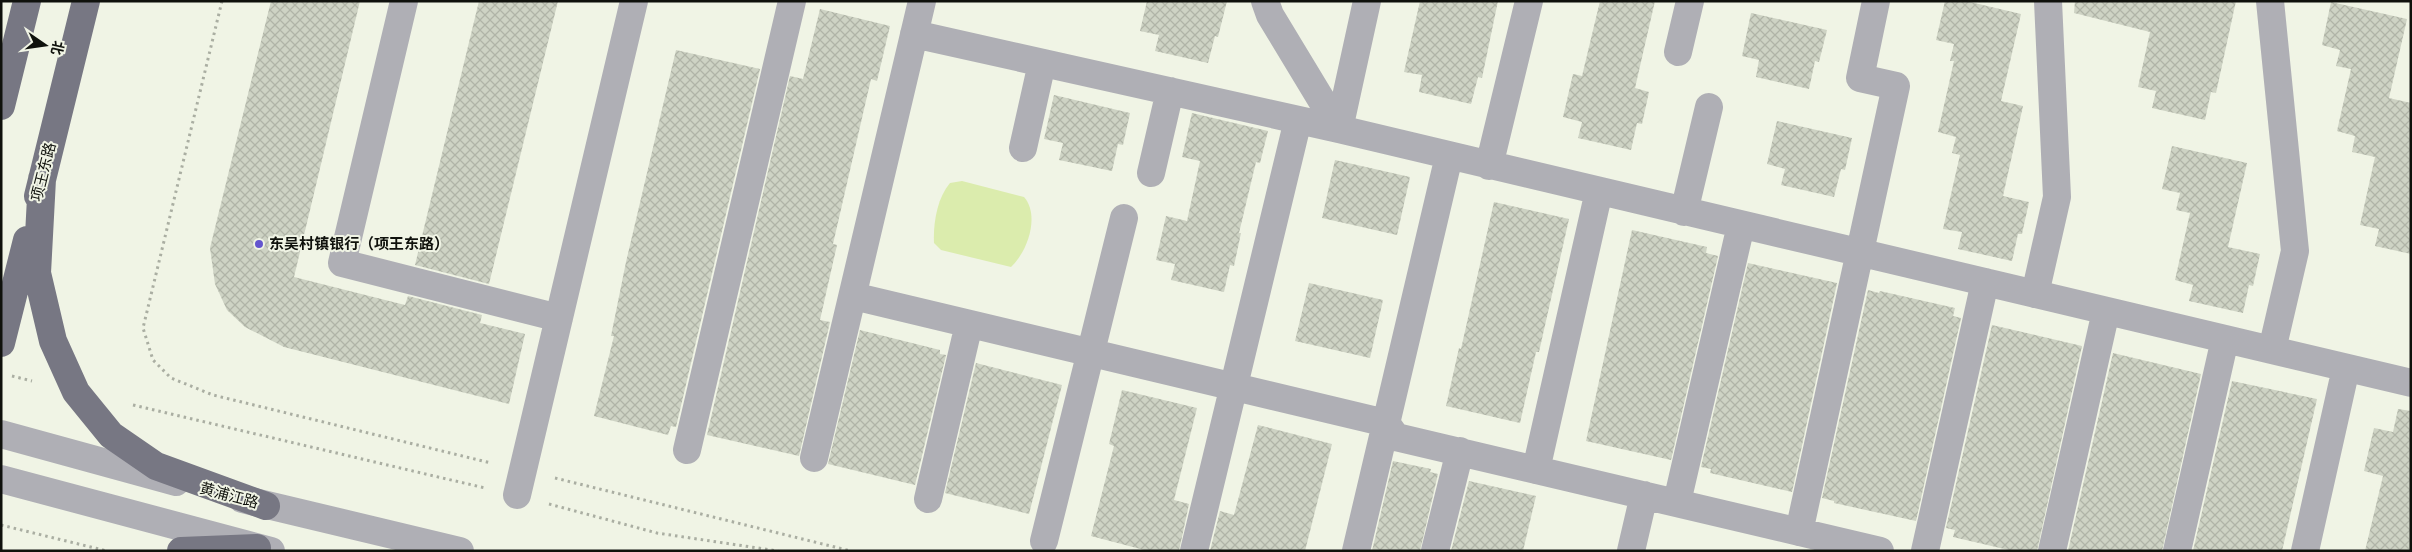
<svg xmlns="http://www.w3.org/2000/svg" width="2412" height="552" viewBox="0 0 2412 552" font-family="'Sofia Sans Condensed','Noto Sans SC',sans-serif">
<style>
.pitch{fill:#dbecad}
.building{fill:url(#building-cross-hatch)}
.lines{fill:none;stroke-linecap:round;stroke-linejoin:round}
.path{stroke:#aaaea2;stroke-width:3;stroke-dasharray:2.5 4;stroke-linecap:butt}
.minor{stroke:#afafb5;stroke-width:28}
.major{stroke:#777783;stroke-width:28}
.poi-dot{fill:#6455ce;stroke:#f0f4e5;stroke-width:2}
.labels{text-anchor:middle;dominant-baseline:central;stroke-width:4;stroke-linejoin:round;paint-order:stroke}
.street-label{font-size:15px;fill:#0f110c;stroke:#f0f4e5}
.poi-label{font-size:15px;font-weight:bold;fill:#0f110c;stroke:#f0f4e5;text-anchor:start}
</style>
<defs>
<pattern id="building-cross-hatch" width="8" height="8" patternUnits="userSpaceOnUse" patternTransform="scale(1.25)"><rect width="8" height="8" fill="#ced3c4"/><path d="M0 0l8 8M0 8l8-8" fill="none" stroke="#b0b4a7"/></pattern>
</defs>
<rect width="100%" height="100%" fill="#f0f4e5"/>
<path class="pitch" d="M 962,181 L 1024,197 C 1040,215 1028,251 1011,267 L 941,250 L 934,243 C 933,224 937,198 950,183 Z"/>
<path class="building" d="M 271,1 L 360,1 L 294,277 L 405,305 L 408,296 L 482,315 L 480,323 L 525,334 L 509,404 L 284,347 L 245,327 L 227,310 L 215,284 L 210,248 Z
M 479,1 L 558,1 L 489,284 L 415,265 Z
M 1147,1 L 1227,1 L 1218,37 L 1215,36 L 1208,63 L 1155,51 L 1159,35 L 1140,31 Z
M 1420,1 L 1498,1 L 1482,78 L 1478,77 L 1471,104 L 1419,92 L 1422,75 L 1404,72 Z
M 1600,1 L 1655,1 L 1635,88 L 1649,92 L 1642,124 L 1637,123 L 1631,150 L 1578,138 L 1582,122 L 1563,117 L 1573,74 L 1582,76 Z
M 1945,1 L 1966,1 L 2021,14 L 2001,101 L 2023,106 L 2003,196 L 2029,202 L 2022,234 L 2018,234 L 2012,261 L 1958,249 L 1962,232 L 1943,229 L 1960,155 L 1952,153 L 1956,137 L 1938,132 L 1954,61 L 1950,61 L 1954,44 L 1936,40 Z
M 2075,1 L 2236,1 L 2216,93 L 2211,92 L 2205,120 L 2152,108 L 2156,91 L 2138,87 L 2150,32 L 2074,13 Z
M 2331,2 L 2407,19 L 2389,98 L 2411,103 L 2411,254 L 2375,246 L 2379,229 L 2360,225 L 2375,157 L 2352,152 L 2355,136 L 2337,131 L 2351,69 L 2336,66 L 2340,50 L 2322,45 Z
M 820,9 L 890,26 L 877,81 L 871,79 L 833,244 L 837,245 L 820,320 L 830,322 L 799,456 L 707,435 L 790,76 L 803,79 Z
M 1751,13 L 1827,30 L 1819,62 L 1815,61 L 1809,89 L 1756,77 L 1759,60 L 1742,56 Z
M 676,50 L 760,69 L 676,427 L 671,426 L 668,435 L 594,416 L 614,336 L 611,336 L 626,262 Z
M 1054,95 L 1130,113 L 1123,145 L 1118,144 L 1112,171 L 1059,160 L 1063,143 L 1044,139 Z
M 1192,113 L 1268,131 L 1260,163 L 1256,162 L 1239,233 L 1241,233 L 1234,266 L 1230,265 L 1224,292 L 1171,280 L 1175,264 L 1156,260 L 1166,216 L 1187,221 L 1200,161 L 1182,157 Z
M 1777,121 L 1852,138 L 1845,170 L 1841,169 L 1834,197 L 1781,185 L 1785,169 L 1767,164 Z
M 2172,146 L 2247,163 L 2228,247 L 2260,254 L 2253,286 L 2249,285 L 2243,313 L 2189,301 L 2193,285 L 2175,280 L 2190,213 L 2176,210 L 2180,193 L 2162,189 Z
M 1335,160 L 1410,177 L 1397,235 L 1322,218 Z
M 1494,202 L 1569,219 L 1539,352 L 1536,352 L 1520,423 L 1446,406 L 1459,348 L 1461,349 Z
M 1632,230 L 1707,247 L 1706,253 L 1718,256 L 1671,460 L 1586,441 Z
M 1748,263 L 1837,283 L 1792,492 L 1710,473 L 1711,469 L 1701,467 Z
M 1309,283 L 1383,300 L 1370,358 L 1295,341 Z
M 1868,290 L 1879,293 L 1880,291 L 1955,308 L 1953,316 L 1961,318 L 1916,521 L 1834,503 L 1834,501 L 1822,498 Z
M 1992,325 L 2082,346 L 2037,551 L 2013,551 L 1953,537 L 1955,530 L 1946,528 Z
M 860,330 L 940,350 L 940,354 L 946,355 L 915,485 L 828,464 Z
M 2113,353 L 2201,374 L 2162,551 L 2068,551 Z
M 976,363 L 1062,385 L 1029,514 L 945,493 Z
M 2232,381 L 2317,399 L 2282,551 L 2193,551 Z
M 1122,390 L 1197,408 L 1174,500 L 1189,504 L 1179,551 L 1148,551 L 1091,536 L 1114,446 L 1109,444 Z
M 2398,409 L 2411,411 L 2411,551 L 2365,551 L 2383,476 L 2364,471 L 2374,428 L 2393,432 Z
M 1258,425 L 1332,444 L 1305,551 L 1210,551 L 1220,511 L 1234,515 Z
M 1393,461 L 1431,469 L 1430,472 L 1438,474 L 1420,551 L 1372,551 Z
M 1469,481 L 1536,496 L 1523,551 L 1451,551 Z"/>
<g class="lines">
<path class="path" d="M 222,1 L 143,328 L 153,360 L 171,378 L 213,395 L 491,463
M 12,376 L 32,381
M 133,405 L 485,488
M 555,478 L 851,551
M 549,504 L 657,533 L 778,551
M 1,525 L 107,551"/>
<path class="minor" d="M 404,1 L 342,263 L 559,318
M 1265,1 L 1270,15 L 1339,129
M 2270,1 L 2295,251 L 2272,350
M 914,34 L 1339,129 L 2411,383
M 1678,52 L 1690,1
M 1339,129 L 1367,1
M 1023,148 L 1042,63
M 1489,166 L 1529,1
M 1151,173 L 1170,91
M 1684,212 L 1709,107
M 2035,294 L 2057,197 L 2048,1
M 853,296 L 1386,423 L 1396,437 L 1880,551
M 1,434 L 176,482
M 687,450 L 792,1
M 814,458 L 922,1
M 1536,470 L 1599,191
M 1,479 L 271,551
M 517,495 L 634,1
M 242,499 L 460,551
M 928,499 L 969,324
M 1677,502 L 1741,225
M 1799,532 L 1896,86 L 1860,78 L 1876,1
M 1044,541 L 1124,218
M 1194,551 L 1298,120
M 1356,551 L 1449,156
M 1435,551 L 1460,451
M 1631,551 L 1644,495
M 1925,551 L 1985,282
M 2052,551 L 2106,311
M 2177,551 L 2225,339
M 2305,551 L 2346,368"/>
<path class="major" d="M 1,106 L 27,1
M 42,179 L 37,273 L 53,341 L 76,392 L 111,435 L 156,466 L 266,506
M 38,196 L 86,1
M 1,343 L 27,240
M 181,551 L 257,548"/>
</g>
<circle class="poi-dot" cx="259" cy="244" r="5"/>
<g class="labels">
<g class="street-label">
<text transform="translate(44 172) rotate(-76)">项王东路</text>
<text transform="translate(229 496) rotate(15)">黄浦江路</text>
</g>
<g class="poi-label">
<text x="269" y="244">东吴村镇银行（项王东路）</text>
</g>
</g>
<rect width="2412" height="552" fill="none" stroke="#0f110c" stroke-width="5"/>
<g transform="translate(45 45) rotate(103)" stroke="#f0f4e5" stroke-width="4" paint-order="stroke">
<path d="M0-4L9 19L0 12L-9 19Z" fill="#0f110c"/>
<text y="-8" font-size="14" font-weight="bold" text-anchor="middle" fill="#0f110c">北</text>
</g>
</svg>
